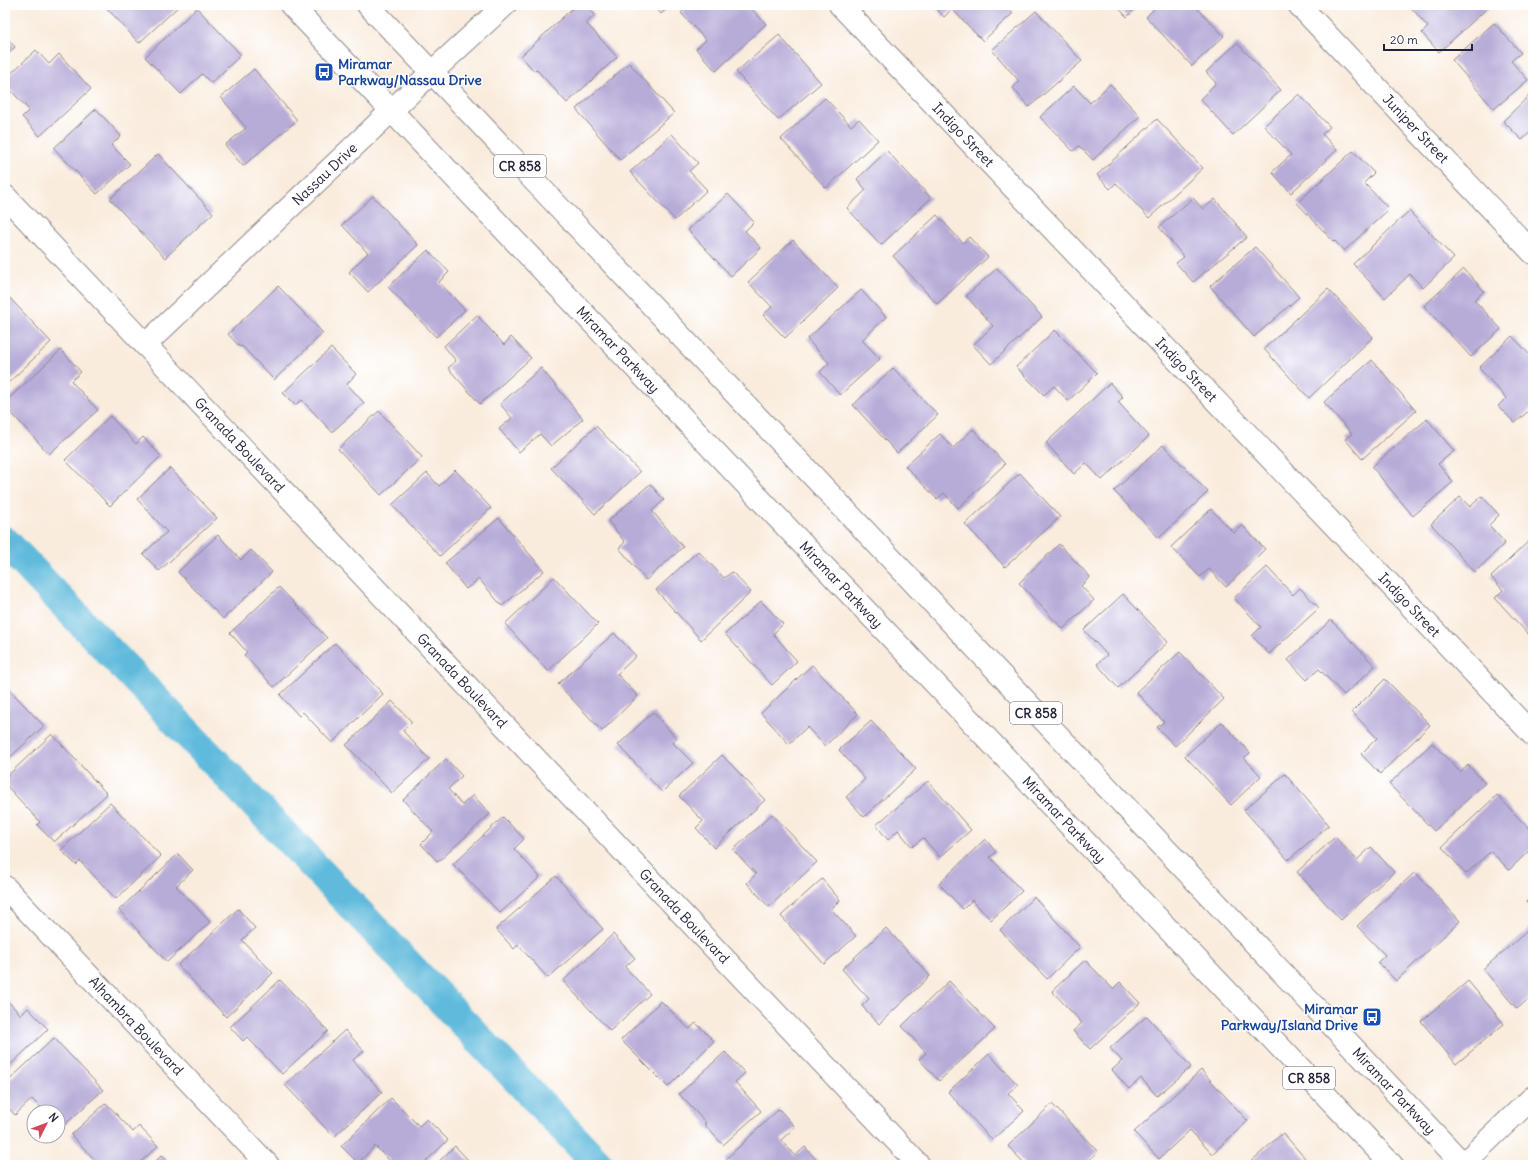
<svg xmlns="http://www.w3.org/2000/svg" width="1538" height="1170" viewBox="0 0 1538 1170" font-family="Delius,sans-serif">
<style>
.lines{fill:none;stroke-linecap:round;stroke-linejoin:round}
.canal{stroke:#5ebadc;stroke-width:31}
.building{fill:#b7abd8}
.street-casing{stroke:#8e878c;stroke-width:24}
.secondary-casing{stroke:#8e878c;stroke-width:24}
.primary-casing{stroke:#8e878c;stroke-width:24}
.street{stroke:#fff;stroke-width:22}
.secondary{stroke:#fff;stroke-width:22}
.primary{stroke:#fff;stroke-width:22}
.labels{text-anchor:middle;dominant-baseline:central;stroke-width:3;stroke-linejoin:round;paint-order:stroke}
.shield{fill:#fff;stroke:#646476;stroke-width:1}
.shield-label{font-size:13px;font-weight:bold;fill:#22223b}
.transit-label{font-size:14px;font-weight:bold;fill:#164399;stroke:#fff;text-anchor:start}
.street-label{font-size:14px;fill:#22223b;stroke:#fff}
</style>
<rect width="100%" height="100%" fill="#fff"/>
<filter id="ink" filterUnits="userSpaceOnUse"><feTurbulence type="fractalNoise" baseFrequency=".025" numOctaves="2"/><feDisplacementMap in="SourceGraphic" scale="8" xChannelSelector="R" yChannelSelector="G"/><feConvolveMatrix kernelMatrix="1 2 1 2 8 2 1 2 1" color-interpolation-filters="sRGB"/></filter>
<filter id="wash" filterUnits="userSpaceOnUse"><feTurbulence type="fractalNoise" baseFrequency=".012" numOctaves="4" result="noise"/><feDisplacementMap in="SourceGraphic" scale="16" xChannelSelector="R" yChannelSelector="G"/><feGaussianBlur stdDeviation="0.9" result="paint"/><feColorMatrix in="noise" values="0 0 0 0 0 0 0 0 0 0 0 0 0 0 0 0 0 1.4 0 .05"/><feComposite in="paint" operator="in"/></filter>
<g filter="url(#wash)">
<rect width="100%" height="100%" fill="#f9ecdd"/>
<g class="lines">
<path class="canal" d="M 5,542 L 599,1165"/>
</g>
<g id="blocks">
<path class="building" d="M 104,5 L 180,5 L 139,43 Z
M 576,5 L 586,5 L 595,15 L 586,23 L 617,57 L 567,103 L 536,69 L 534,71 L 521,56 Z
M 653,5 L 671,5 L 661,14 Z
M 690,5 L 736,5 L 740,10 L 746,5 L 748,5 L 766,24 L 716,71 L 696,49 L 706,40 L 681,13 Z
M 933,5 L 1006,5 L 1013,13 L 983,41 L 952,9 L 944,17 Z
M 1116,5 L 1139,5 L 1127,17 Z
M 1158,5 L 1201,5 L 1197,8 L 1224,36 L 1192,66 L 1146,17 Z
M 1409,5 L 1491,5 L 1439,52 L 1422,33 L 1428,27 Z
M 197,8 L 241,55 L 211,83 L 202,74 L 181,94 L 145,57 Z
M 1036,11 L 1082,61 L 1029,107 L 1013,88 L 1019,81 L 992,50 Z
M 1494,23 L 1521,53 L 1511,61 L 1528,80 L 1494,109 L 1452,60 Z
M 779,35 L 821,83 L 778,120 L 736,72 Z
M 5,36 L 15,47 L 5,57 Z
M 1237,43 L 1281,90 L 1233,135 L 1200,99 L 1216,83 L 1206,72 Z
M 36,50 L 49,64 L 59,54 L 91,89 L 40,136 L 22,117 L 29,110 L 5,84 L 5,79 Z
M 629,63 L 674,113 L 620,160 L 576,109 Z
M 254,69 L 297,120 L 243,166 L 225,145 L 246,128 L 221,97 Z
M 1110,84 L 1140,116 L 1093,160 L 1079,146 L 1073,151 L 1040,117 L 1074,86 L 1090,103 Z
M 1533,92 L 1533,130 L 1522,140 L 1503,121 Z
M 1299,94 L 1330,127 L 1322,134 L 1337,150 L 1291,193 L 1272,172 L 1291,155 L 1264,126 Z
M 825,98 L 851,126 L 859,119 L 878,140 L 826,188 L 781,139 Z
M 96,109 L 121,136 L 111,145 L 130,164 L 97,194 L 54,148 Z
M 1157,119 L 1203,168 L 1149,218 L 1116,183 L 1110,189 L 1097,175 Z
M 672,134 L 698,163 L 689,171 L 707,190 L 675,220 L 630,172 Z
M 887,151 L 931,198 L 881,245 L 847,208 L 866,190 L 857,179 Z
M 1353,151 L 1374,173 L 1364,183 L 1389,209 L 1344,251 L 1335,241 L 1334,242 L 1297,203 Z
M 158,154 L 213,213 L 165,258 L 110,199 Z
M 728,194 L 754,222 L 745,231 L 761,248 L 731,276 L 688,230 Z
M 373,196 L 418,245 L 368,292 L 349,272 L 368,253 L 342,225 Z
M 1193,198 L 1203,209 L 1215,199 L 1247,237 L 1193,282 L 1176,263 L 1184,257 L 1159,227 Z
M 1409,211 L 1454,258 L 1423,288 L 1410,274 L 1385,298 L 1353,264 Z
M 937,215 L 963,243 L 969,237 L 988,257 L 937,304 L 893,256 Z
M 793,240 L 838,288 L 785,338 L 763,315 L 772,307 L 748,282 Z
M 1255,247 L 1299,297 L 1254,337 L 1210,286 Z
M 428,250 L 449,272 L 439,282 L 465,310 L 436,337 L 388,287 Z
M 997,268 L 1042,317 L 991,364 L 973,345 L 993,326 L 966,296 Z
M 1464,269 L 1484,291 L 1474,300 L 1501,329 L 1471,357 L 1424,306 Z
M 278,286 L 323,333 L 274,380 L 242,346 L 240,347 L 228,334 Z
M 1328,289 L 1373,337 L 1309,398 L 1264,349 Z
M 861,290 L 886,317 L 862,340 L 880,359 L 840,395 L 820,372 L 829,363 L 807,339 Z
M 5,293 L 51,342 L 5,386 Z
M 477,315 L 504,345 L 511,337 L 531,358 L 480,404 L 448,368 L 456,361 L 444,346 Z
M 1055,330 L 1097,373 L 1068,401 L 1054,386 L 1044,395 L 1016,367 Z
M 1512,336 L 1533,358 L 1533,407 L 1515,423 L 1498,406 L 1506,398 L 1479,368 Z
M 331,348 L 356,374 L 347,384 L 364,403 L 332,432 L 302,400 L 295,405 L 283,393 Z
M 61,350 L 81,372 L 71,381 L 98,410 L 49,454 L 5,406 L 5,402 Z
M 1372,360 L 1416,411 L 1362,459 L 1345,439 L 1352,434 L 1324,402 Z
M 541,368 L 583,419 L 551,446 L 540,434 L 519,452 L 499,429 L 512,418 L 500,404 Z
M 893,368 L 938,415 L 897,453 L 853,405 Z
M 1110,383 L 1123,397 L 1118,402 L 1149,436 L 1102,480 L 1086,463 L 1074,474 L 1046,443 Z
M 379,411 L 422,457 L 381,495 L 338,449 Z
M 110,416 L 136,444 L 143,437 L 161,456 L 110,506 L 65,460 Z
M 1427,419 L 1454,451 L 1438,464 L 1453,482 L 1413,516 L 1372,467 Z
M 596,426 L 640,472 L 595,514 L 551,468 Z
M 973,429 L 1005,464 L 958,508 L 944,493 L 937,499 L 905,466 L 940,434 L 953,448 Z
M 1163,445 L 1208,492 L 1159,538 L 1114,491 Z
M 170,468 L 217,518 L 159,571 L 143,554 L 167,532 L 137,499 Z
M 455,470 L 491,508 L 440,556 L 392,505 L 427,473 L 439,486 Z
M 1020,473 L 1060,517 L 1005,567 L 965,524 Z
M 650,484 L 664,500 L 652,511 L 683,547 L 646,580 L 619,548 L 625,542 L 608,521 Z
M 1482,496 L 1499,515 L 1489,525 L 1505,543 L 1475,572 L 1431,524 L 1460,497 L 1470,507 Z
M 1211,509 L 1234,533 L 1242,525 L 1265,549 L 1226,587 L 1209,569 L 1200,577 L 1171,547 Z
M 499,518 L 544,571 L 502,606 L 479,579 L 466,589 L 445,563 Z
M 218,535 L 241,560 L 251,550 L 272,572 L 223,619 L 178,572 Z
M 1533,537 L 1533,631 L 1529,635 L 1495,598 L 1503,590 L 1491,577 Z
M 1059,544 L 1090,577 L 1081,586 L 1094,600 L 1063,629 L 1019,583 Z
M 698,551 L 724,578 L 732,572 L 751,592 L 701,640 L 656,590 Z
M 1267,567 L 1293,595 L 1300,588 L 1319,608 L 1269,654 L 1252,636 L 1261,627 L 1234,598 Z
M 554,577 L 598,624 L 548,671 L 505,624 Z
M 279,587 L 327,638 L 274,687 L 244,655 L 247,652 L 230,633 Z
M 1123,594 L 1168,642 L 1118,688 L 1097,664 L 1107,655 L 1084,630 Z
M 761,601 L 783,624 L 773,634 L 797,661 L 772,685 L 725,634 Z
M 1331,620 L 1375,666 L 1344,695 L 1319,669 L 1307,680 L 1288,660 Z
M 614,633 L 636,656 L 617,674 L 638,696 L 602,731 L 558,684 Z
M 335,643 L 383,694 L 332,743 L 303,712 L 299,716 L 280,695 Z
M 1180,652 L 1224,699 L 1175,746 L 1157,727 L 1164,722 L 1136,692 Z
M 812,665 L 858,714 L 825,746 L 807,727 L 789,744 L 761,713 Z
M 1385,679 L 1430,725 L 1380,774 L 1361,754 L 1377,738 L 1352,712 Z
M 5,685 L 44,726 L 5,762 Z
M 392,701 L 412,722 L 403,731 L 429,759 L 392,793 L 346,745 Z
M 653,712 L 677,739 L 673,743 L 693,763 L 662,792 L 618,745 Z
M 871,721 L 916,769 L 864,817 L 846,797 L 865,779 L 839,750 Z
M 1222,722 L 1250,753 L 1244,758 L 1261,776 L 1231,805 L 1185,756 Z
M 52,734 L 107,794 L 54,842 L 37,825 L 40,822 L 5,784 L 5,778 Z
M 1432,743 L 1460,772 L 1468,765 L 1485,783 L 1434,831 L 1389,784 Z
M 722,755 L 765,800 L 714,848 L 696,828 L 703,821 L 679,796 Z
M 446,759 L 462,776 L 448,789 L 462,805 L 473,795 L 490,814 L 438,862 L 421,844 L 433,832 L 403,800 Z
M 1285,774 L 1329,825 L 1288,860 L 1244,810 Z
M 928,781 L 971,830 L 940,857 L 923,838 L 912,847 L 898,830 L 888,840 L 876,825 Z
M 1497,795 L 1533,833 L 1533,847 L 1509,870 L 1491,851 L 1466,874 L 1442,847 Z
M 110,803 L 161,856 L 116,899 L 80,861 L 76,865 L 61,850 Z
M 772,814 L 817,862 L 769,907 L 747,883 L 756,874 L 733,850 Z
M 503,817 L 524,839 L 514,849 L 540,877 L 500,913 L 453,864 Z
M 1335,837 L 1357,860 L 1371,847 L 1394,872 L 1341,920 L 1297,872 Z
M 985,839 L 996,852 L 990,857 L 1022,891 L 991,920 L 972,900 L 963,909 L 939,884 Z
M 178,854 L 193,870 L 176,886 L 210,922 L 167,962 L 119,910 Z
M 1415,872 L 1460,921 L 1396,981 L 1378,962 L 1385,955 L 1357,926 Z
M 556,876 L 603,929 L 548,978 L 518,945 L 514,949 L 496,929 Z
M 822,879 L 840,900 L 831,909 L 856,936 L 824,964 L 781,916 Z
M 1533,895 L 1533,908 L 1527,901 Z
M 1034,897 L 1080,947 L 1047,979 L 1000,930 Z
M 238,909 L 255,928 L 242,940 L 273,973 L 226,1017 L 178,965 Z
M 1532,927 L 1533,995 L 1517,1009 L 1483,969 Z
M 886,928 L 930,976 L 879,1024 L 862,1006 L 869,999 L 842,969 Z
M 613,934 L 635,958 L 625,967 L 650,994 L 610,1031 L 563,981 Z
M 1085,960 L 1113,989 L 1120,982 L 1140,1003 L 1090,1049 L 1073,1031 L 1082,1023 L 1052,991 Z
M 280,980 L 328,1031 L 282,1074 L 247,1037 L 243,1041 L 230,1027 Z
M 949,981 L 995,1029 L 939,1081 L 919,1059 L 926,1053 L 902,1026 Z
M 1468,981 L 1504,1024 L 1456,1064 L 1421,1021 Z
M 5,998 L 21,1015 L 28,1008 L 48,1029 L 5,1070 Z
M 661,1001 L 689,1029 L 696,1023 L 714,1041 L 668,1087 L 621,1040 Z
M 1147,1016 L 1191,1067 L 1157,1096 L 1141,1078 L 1129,1089 L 1112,1070 L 1122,1061 L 1110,1048 Z
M 345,1030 L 364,1051 L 353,1060 L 382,1092 L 334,1137 L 285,1085 Z
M 54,1038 L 103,1090 L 60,1129 L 58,1126 L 58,1112 L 45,1112 L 32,1099 L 15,1115 L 5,1104 L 5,1084 Z
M 725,1052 L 745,1073 L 735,1082 L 761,1111 L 723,1145 L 704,1124 L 706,1123 L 679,1094 Z
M 989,1054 L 1018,1085 L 1008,1093 L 1024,1111 L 992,1140 L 948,1092 Z
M 1201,1070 L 1248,1121 L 1212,1154 L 1190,1130 L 1159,1159 L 1134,1132 Z
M 391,1098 L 419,1126 L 427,1119 L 448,1140 L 422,1165 L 386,1165 L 390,1161 L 375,1146 L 358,1163 L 341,1146 Z
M 106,1103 L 133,1132 L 139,1126 L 158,1146 L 137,1165 L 100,1165 L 71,1135 Z
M 1052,1104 L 1098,1152 L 1084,1165 L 1026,1165 L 1008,1146 Z
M 779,1109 L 795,1127 L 781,1140 L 795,1156 L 805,1147 L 821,1165 L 730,1165 L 725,1160 Z
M 1283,1133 L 1311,1165 L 1247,1165 Z
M 455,1146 L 473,1165 L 435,1165 Z
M 162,1155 L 171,1165 L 152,1165 Z"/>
</g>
</g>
<g filter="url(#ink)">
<use href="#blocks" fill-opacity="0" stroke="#8e878c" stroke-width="1"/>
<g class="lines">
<g class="street-casing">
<g id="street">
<path id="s1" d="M 840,5 L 1533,735"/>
<path id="s2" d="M 1299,5 L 1533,253"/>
<path id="s3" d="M 5,196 L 919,1165"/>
<path id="s4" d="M 145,345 L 432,72 L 505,5"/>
<path id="s5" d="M 5,887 L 268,1165"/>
</g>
</g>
<g class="secondary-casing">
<path id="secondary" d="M 1462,1165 L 1533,1097"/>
</g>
<g class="primary-casing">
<g id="primary">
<path id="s6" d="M 291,5 L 1392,1165"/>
<path id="s7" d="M 368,5 L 1464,1165"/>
</g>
</g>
<use href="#street" class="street"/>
<use href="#secondary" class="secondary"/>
<use href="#primary" class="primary"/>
</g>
</g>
<defs>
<g id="bus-square" transform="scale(1)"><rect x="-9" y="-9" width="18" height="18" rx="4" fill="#1a4fb4" stroke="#fff"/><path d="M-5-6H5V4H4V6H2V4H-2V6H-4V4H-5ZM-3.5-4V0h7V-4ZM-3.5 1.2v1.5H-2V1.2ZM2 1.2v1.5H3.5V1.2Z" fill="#fff"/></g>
</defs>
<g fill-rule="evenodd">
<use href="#bus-square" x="324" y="72"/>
<use href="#bus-square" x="1372" y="1017"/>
</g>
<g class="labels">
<g class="shield">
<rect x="494" y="155" width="52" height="22" rx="3"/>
<rect x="1010" y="702" width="52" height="22" rx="3"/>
<rect x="1283" y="1067" width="52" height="22" rx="3"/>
</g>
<g class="shield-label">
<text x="520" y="166">CR 858</text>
<text x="1036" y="713">CR 858</text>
<text x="1309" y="1078">CR 858</text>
</g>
<g class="transit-label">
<text x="338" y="64">Miramar<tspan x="338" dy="16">Parkway/Nassau Drive</tspan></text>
<text x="1358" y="1009" text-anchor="end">Miramar<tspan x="1358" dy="16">Parkway/Island Drive</tspan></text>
</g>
<g class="street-label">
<text stroke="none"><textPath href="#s2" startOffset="170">Juniper Street</textPath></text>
<text stroke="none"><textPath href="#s1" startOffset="179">Indigo Street</textPath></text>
<text stroke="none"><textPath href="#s4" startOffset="248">Nassau Drive</textPath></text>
<text stroke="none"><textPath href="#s6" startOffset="475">Miramar Parkway</textPath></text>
<text stroke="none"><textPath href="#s1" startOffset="503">Indigo Street</textPath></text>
<text stroke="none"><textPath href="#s3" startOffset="342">Granada Boulevard</textPath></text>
<text stroke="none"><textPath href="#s6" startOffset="799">Miramar Parkway</textPath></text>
<text stroke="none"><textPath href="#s1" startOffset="827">Indigo Street</textPath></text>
<text stroke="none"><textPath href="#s3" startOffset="666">Granada Boulevard</textPath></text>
<text stroke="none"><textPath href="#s6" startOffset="1123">Miramar Parkway</textPath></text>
<text stroke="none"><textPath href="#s3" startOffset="990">Granada Boulevard</textPath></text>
<text stroke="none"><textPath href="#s5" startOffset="191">Alhambra Boulevard</textPath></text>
<text stroke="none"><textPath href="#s7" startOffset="1494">Miramar Parkway</textPath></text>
</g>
</g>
<rect width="1538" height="1170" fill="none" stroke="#fff" stroke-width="20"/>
<g transform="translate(46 1124) rotate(48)"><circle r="19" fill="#ffffff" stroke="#a7a7b1"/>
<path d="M0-3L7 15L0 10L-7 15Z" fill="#d1495b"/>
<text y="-6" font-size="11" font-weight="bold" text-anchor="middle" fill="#22223b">N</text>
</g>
<path d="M1384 44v6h88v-6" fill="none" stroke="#22223b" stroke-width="2"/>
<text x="1390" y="44" font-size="12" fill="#22223b" stroke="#ffffff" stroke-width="3" paint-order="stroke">20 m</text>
</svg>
